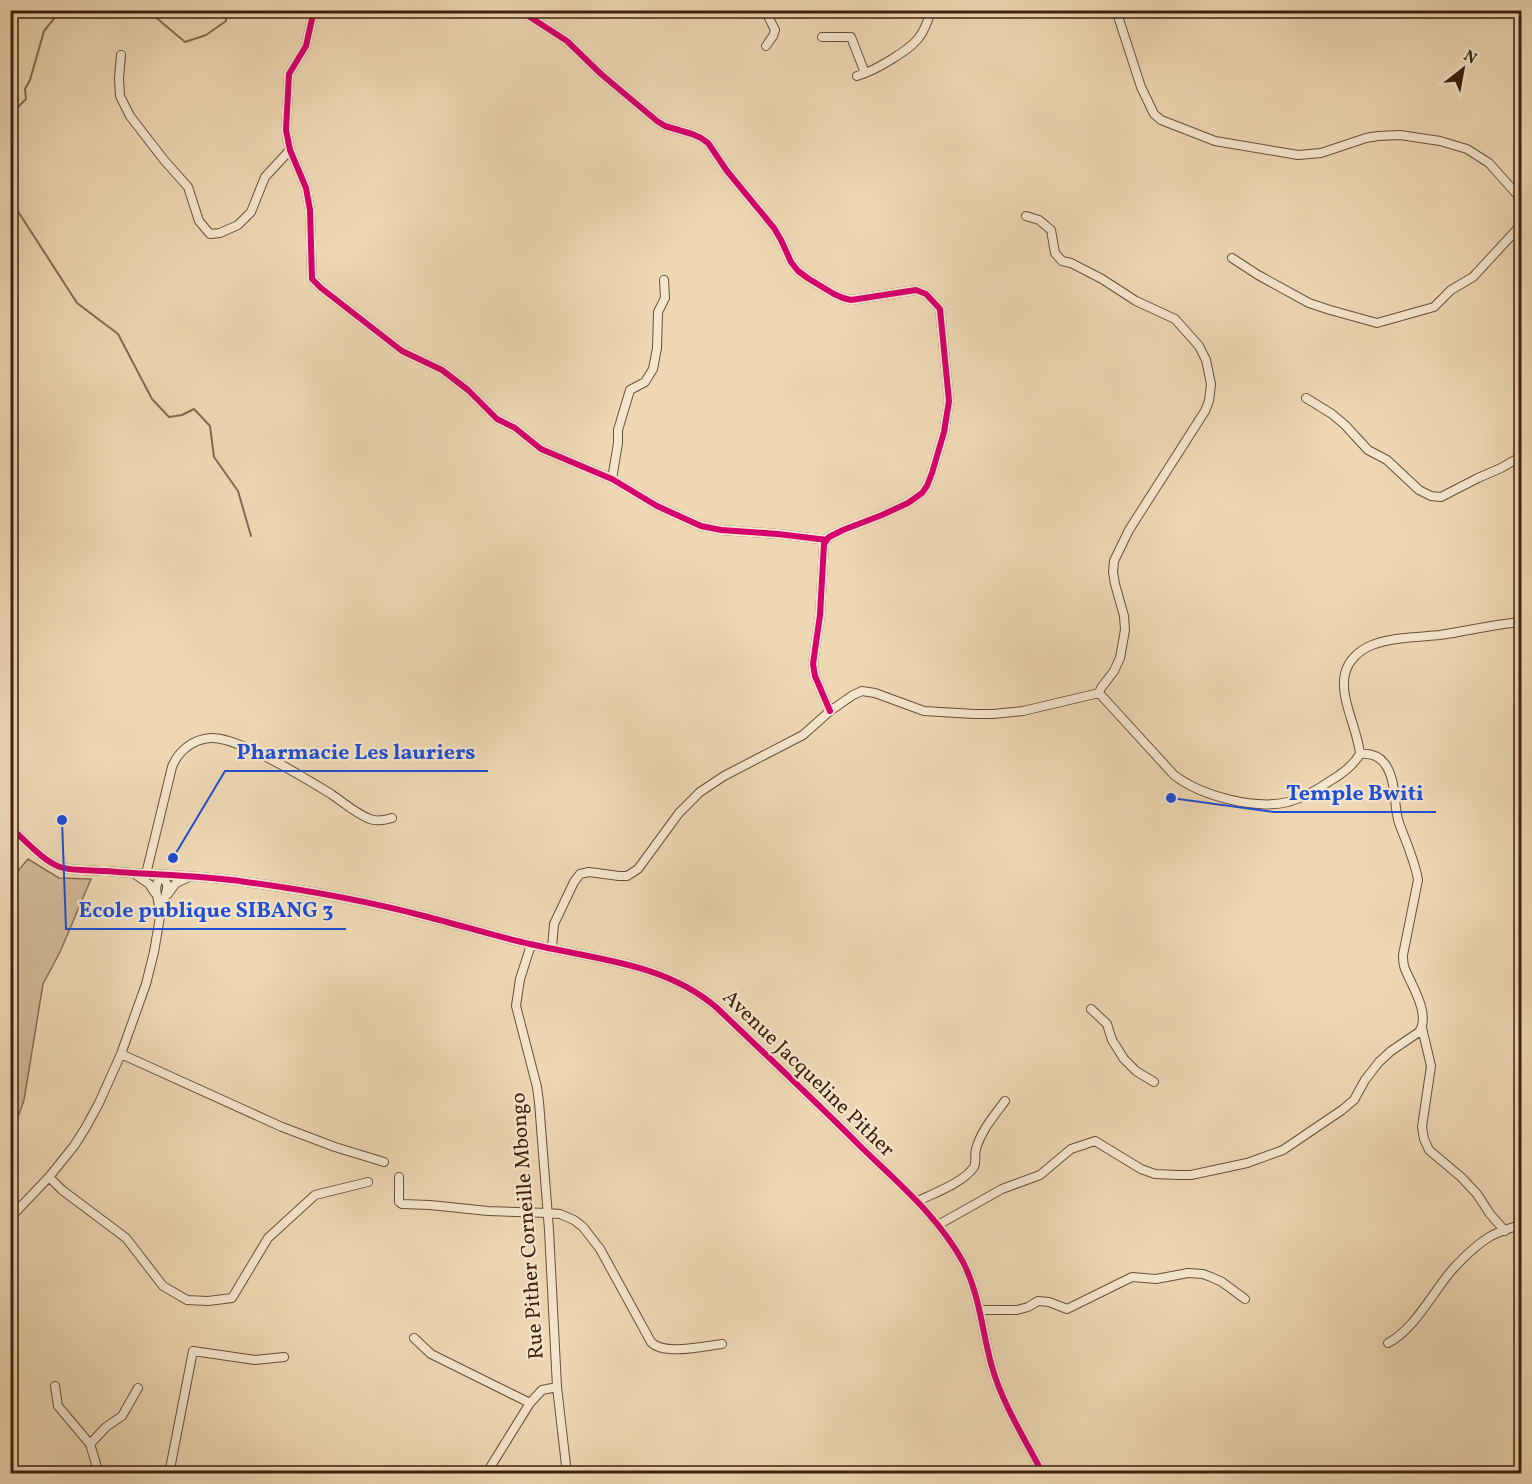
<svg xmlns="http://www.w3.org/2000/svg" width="1532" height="1484" viewBox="0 0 1532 1484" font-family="Vollkorn,serif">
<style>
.green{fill:#d0b997;stroke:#876d52;stroke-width:1.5}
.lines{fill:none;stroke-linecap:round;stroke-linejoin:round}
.stream{stroke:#846a4f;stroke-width:2}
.minor-casing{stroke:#6a4f37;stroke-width:10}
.minor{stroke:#f4e6ce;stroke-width:8}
.cycleway-casing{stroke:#f4e6ce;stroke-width:10}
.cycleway{stroke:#d6006c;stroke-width:6}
.labels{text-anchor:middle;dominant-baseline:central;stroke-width:4.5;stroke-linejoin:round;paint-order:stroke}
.street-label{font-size:21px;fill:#3e210e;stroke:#f4e6ce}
.leader{fill:none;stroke:#1d4ed8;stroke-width:2}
.callout-dot{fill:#1d4ed8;stroke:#f4e6ce;stroke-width:2}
.callout-label{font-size:22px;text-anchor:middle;font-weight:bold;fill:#1d4ed8;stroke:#f4e6ce;stroke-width:4.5;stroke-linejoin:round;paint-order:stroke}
</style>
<rect width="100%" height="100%" fill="#eed8b3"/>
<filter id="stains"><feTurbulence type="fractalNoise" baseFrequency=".00333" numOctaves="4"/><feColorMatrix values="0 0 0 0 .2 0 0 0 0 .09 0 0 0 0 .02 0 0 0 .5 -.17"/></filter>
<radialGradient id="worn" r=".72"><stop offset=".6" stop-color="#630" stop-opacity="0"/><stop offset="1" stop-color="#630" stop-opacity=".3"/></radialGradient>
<path class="green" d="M 28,859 L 59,878 L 91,879 L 60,952 L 43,984 L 24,1100 L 16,1123 L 11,1130 L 11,879 Z"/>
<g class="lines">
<path class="stream" d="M 150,10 L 153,15 L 185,42 L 206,35 L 226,21 L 226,10
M 10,115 L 26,99 L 25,89 L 30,80 L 44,31 L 61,10
M 10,199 L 77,303 L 118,334 L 152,399 L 169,417 L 182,415 L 194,409 L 210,426 L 214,457 L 238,491 L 251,536"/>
<g class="minor-casing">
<path id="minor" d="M 314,10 L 306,46 L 289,74 L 286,130 L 290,150 L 306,188 L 310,210 L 312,279 L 321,288 L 402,351 L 442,370 L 468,390 L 497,419 L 515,428 L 541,449 L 612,479 L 657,506 L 701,526 L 721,530 L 778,534 L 827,540
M 519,10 L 567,41 L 601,74 L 657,121 L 665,126 L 692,134 L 701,138 L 708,143 L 727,171 L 774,228 L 781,240 L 791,262 L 798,271 L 809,279 L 834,294 L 843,298 L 851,300 L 916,290 L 926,294 L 940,309 L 949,401 L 944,432 L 932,473 L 927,486 L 922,493 L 908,503 L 882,515 L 843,530 L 829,537 L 824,544 L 820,615 L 813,664 L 815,676 L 830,711
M 765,10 L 775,30 L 773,36 L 766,46
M 1116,10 L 1141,87 L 1154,114 L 1161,120 L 1215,141 L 1298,155 L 1321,153 L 1366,138 L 1378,136 L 1400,135 L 1440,141 L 1467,149 L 1489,163 L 1522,200
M 822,37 L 851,37 L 865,73
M 121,55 L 119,78 L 120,96 L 130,116 L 164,160 L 188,187 L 199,221 L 210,234 L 220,233 L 238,225 L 251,212 L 265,177 L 290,150
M 857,76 C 870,72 881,66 892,59 C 915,45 924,37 931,10
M 1026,216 L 1039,220 L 1051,230 L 1055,253 L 1062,261 L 1071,263 L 1102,279 L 1136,301 L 1175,319 L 1199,346 L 1206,360 L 1211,384 L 1209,401 L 1205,411 L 1129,530 L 1114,561 L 1113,572 L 1115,584 L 1124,616 L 1125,630 L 1120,658 L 1114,671 L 1101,688 L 1099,693
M 1232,258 L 1258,275 L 1309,303 L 1330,310 L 1377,323 L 1434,307 L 1451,290 L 1473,277 L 1522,224
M 1306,398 L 1332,414 L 1345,425 L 1368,450 L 1387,460 L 1419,490 L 1431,496 L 1441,497 L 1478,478 L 1501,468 L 1522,456
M 612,479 L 618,443 L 618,430 L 630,390 L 645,382 L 653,369 L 657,348 L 658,312 L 665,298 L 664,280
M 1099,693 L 1174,775 C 1201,796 1255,810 1288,802 C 1303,798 1317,790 1330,781 C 1342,774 1353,766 1360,754 C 1358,730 1339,697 1345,674 C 1348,660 1360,650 1372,645 C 1392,637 1419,637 1440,635 C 1468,631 1494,624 1522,622
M 10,827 C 24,839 43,861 60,867 C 72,871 92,870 105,871 C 152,875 199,875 246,882 C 306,890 366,901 424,916 C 460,925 494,936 530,944 C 593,959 666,963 717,1008 C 765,1054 814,1100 861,1147 C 898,1183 938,1216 963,1262 C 980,1295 982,1332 992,1367 C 1003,1405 1025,1439 1043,1474
M 146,874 L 172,767 C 178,751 193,739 211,738 C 239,737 305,778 331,794 C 343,802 356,814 370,819 C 377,822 385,820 392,818
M 136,875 L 149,884 L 155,893
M 167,895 L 176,883 L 187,878
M 160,912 C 159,899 151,886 162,876
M 531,945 L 520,979 L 516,1006 L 537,1087 L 539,1102 L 549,1230 L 557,1387 L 567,1474
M 552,948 L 554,924 L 574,882 L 580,874 L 589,872 L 619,876 L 627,876 L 638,869 L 679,813 L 700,792 L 724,776 L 803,735 L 830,711 L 853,695 L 862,691 L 875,693 L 924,711 L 974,714 L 993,714 L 1023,711 L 1099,693
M 1091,1009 L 1107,1024 L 1112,1040 L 1124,1059 L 1136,1071 L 1154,1082
M 1422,1028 L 1431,1066 L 1422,1127 L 1424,1139 L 1429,1150 L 1461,1177 L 1477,1194 L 1490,1214 L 1505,1231
M 121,1054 L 282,1127 L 335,1147 L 384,1162
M 49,1177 L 62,1190 L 126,1238 L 163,1286 L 187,1300 L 208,1301 L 232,1298 L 268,1238 L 315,1195 L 368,1182
M 399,1177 L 399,1202 L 402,1204 L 430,1205 L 488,1211 L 548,1213 L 560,1214 L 574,1220 L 583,1227 L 600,1249 L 651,1342 C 664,1356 704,1346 722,1344
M 918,1201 C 934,1193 963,1183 974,1167 C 977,1161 974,1155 976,1149 C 981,1131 994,1116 1005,1101
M 10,1218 L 49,1177 L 74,1146 L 86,1127 L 99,1103 L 121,1054 L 146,984 L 154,952 L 160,917 L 167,889 L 167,884 L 162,876
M 938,1225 L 1002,1189 L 1040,1175 L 1071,1149 L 1095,1141 L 1141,1169 L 1155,1174 L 1178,1175 L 1191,1175 L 1247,1163 L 1283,1150 L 1342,1110 L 1354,1100 L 1365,1080 L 1379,1062 L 1391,1051 L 1419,1032 C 1431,1015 1412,986 1405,969 C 1403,964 1403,959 1403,955 L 1418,880 C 1415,861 1406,842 1399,823 C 1393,804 1397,781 1385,764 C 1379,756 1370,753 1360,754
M 980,1310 L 1017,1310 L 1028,1307 L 1038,1301 L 1049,1302 L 1067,1309 L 1132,1277 L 1156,1279 L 1188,1273 L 1203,1274 L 1211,1277 L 1222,1282 L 1245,1299
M 414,1338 L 431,1354 L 530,1403
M 1388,1343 C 1414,1330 1433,1292 1452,1270 C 1463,1258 1477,1244 1491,1236 C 1500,1231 1512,1228 1522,1224
M 55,1386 L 58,1406 L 90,1444
M 99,1474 L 90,1444 L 106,1427 L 122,1416 L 138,1388
M 169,1474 L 193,1351 L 255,1360 L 284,1357
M 486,1474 L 530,1403 L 542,1390 L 557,1387"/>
</g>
<use href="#minor" class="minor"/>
<g class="cycleway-casing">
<path id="cycleway" d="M 314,10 L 306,46 L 289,74 L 286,130 L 290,150 L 306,188 L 310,210 L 312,279 L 321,288 L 402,351 L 442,370 L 468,390 L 497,419 L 515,428 L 541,449 L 612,479 L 657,506 L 701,526 L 721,530 L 778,534 L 827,540
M 519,10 L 567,41 L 601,74 L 657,121 L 665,126 L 692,134 L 701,138 L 708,143 L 727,171 L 774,228 L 781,240 L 791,262 L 798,271 L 809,279 L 834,294 L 843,298 L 851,300 L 916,290 L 926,294 L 940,309 L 949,401 L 944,432 L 932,473 L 927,486 L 922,493 L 908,503 L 882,515 L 843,530 L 829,537 L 824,544 L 820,615 L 813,664 L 815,676 L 830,711
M 10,827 C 24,839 43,861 60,867 C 72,871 92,870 105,871 C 152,875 199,875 246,882 C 306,890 366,901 424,916 C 460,925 494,936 530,944 C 593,959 666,963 717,1008 C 765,1054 814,1100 861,1147 C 898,1183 938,1216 963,1262 C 980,1295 982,1332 992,1367 C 1003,1405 1025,1439 1043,1474"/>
</g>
<use href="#cycleway" class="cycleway"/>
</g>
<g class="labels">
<g class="street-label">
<text transform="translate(808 1074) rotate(44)">Avenue Jacqueline Pither</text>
<text transform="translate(528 1226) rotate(-94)">Rue Pither Corneille Mbongo</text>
</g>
</g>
<path class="leader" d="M173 858L225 771H488M1171 798L1274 812H1436M62 820L66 929H346"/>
<g class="callout-dot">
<circle cx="173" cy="858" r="6"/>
<circle cx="1171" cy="798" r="6"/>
<circle cx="62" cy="820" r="6"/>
</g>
<g class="callout-label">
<text x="356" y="759">Pharmacie Les lauriers</text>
<text x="1355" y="800">Temple Bwiti</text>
<text x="206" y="917">Ecole publique SIBANG 3</text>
</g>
<rect width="1532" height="1484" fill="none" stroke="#eed8b3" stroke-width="36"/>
<rect x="12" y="12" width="1508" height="1460" fill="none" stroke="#3e210e" stroke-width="3"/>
<rect x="18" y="18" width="1496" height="1448" fill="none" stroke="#3e210e" stroke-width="1.5"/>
<g transform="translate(1463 69) rotate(31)" stroke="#f4e6ce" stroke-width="4.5" paint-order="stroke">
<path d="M0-4.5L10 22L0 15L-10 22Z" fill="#3e210e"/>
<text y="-9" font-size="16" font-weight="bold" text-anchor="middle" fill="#3e210e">N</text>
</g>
<rect width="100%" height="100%" filter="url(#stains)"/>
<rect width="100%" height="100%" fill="url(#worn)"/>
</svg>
